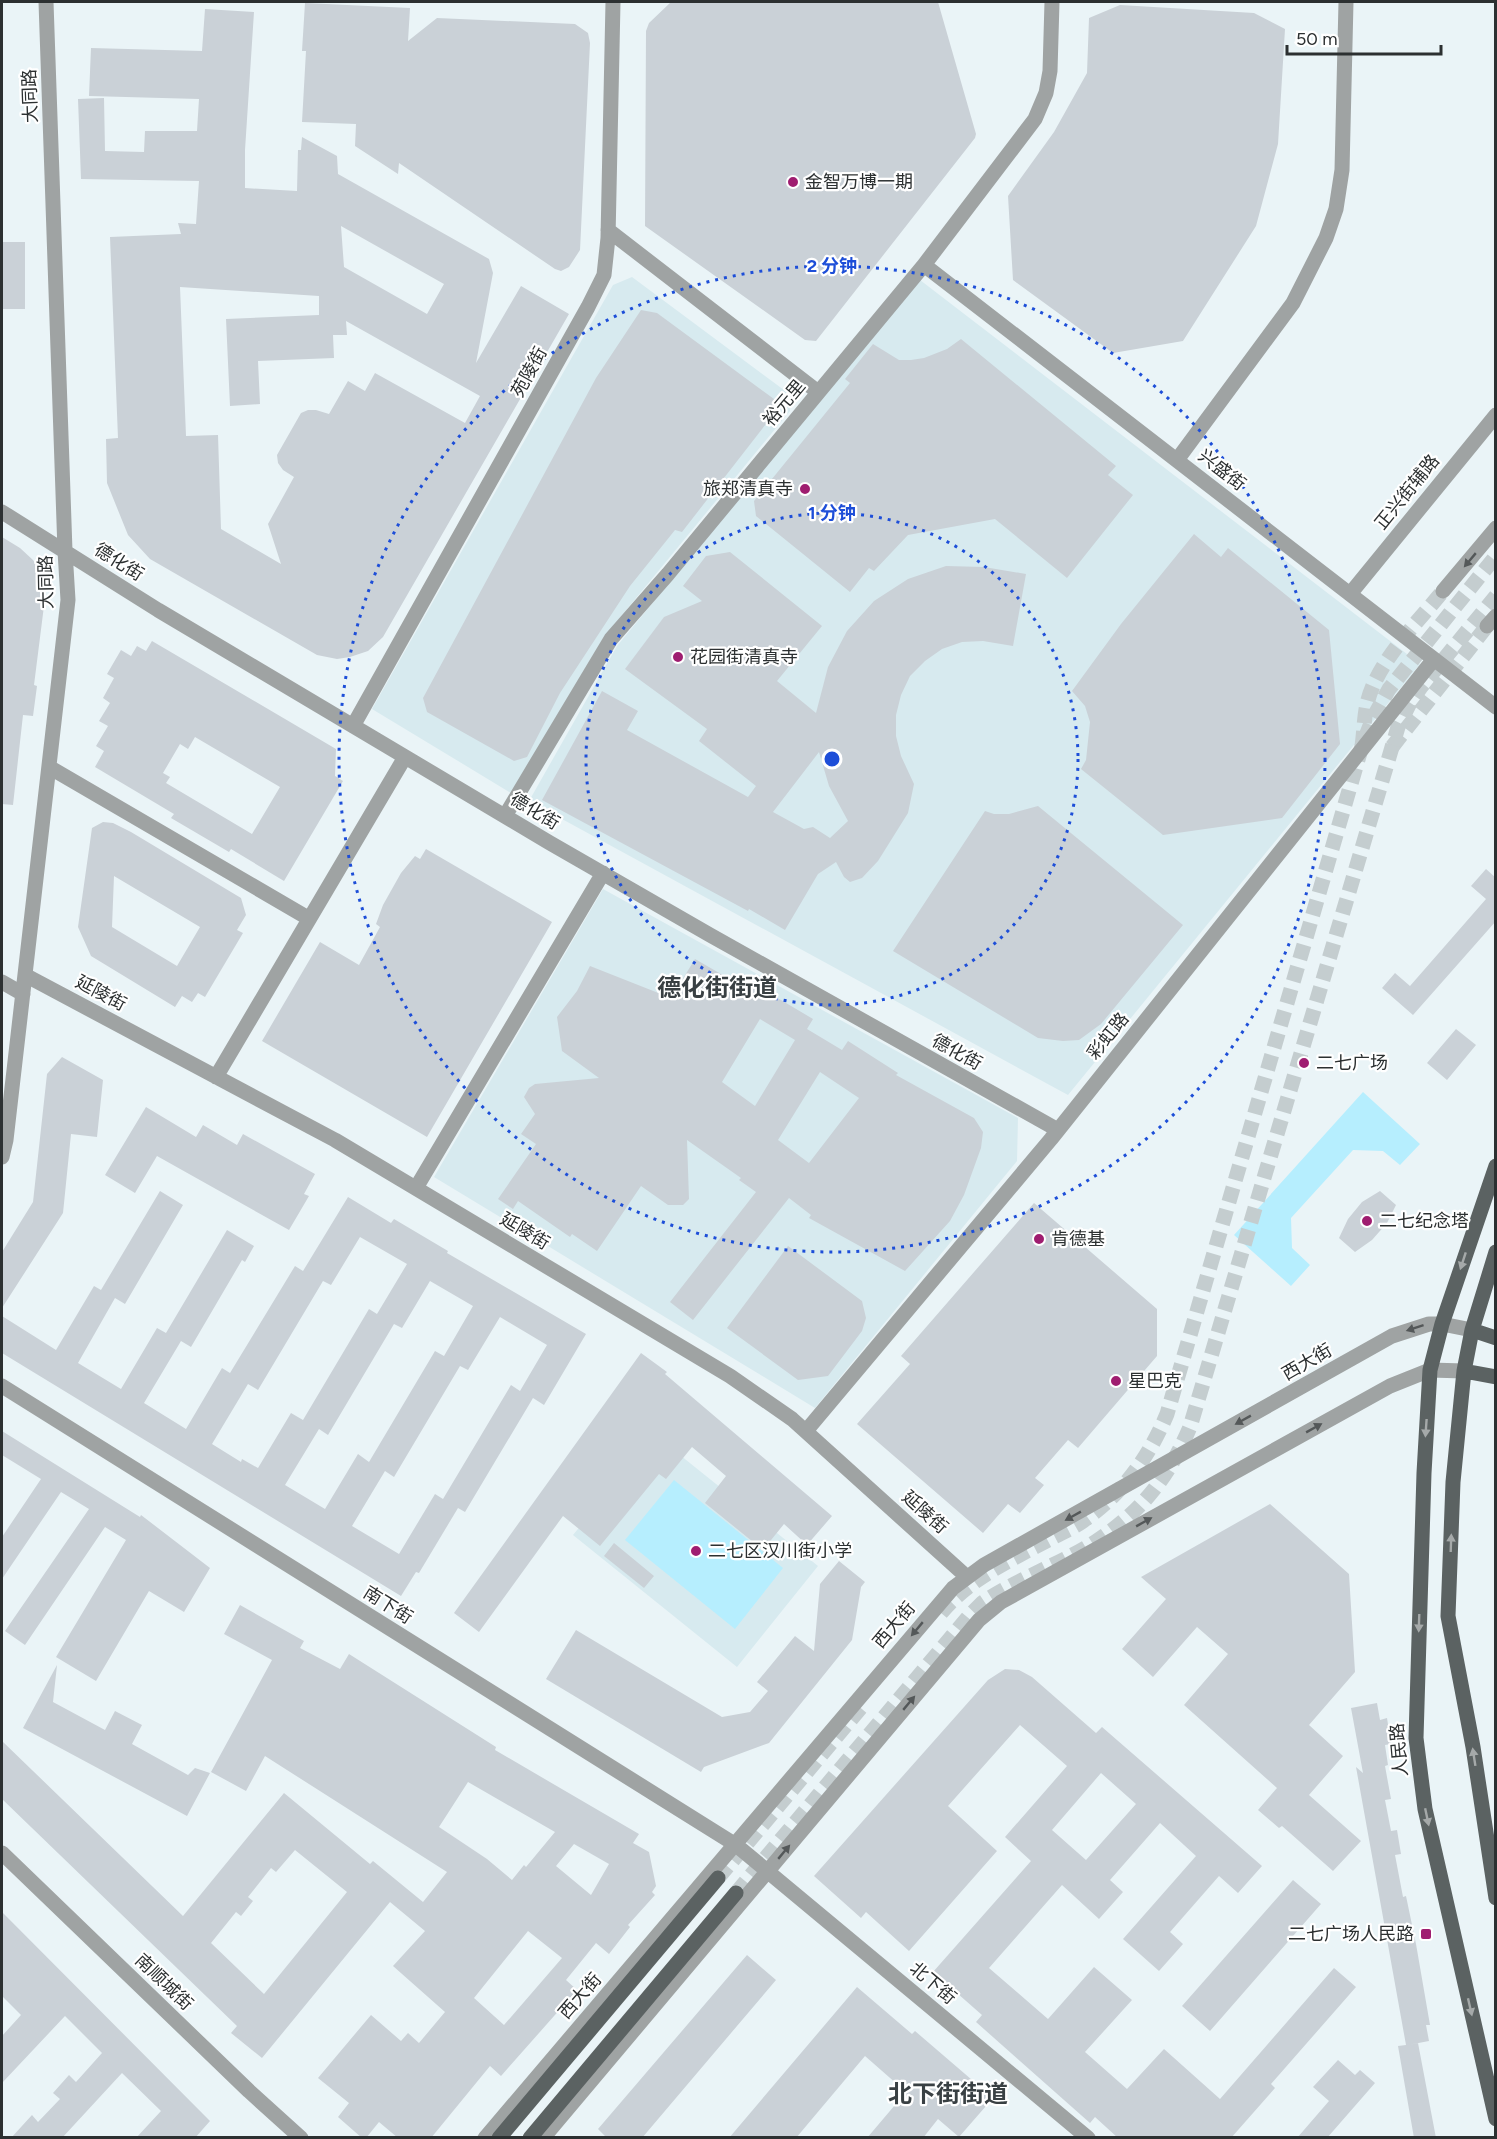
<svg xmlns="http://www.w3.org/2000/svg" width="1497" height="2139" viewBox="0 0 1497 2139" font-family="Figtree,'Noto Sans SC',sans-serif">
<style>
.built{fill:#d7eaef}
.green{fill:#b6eefe}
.building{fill:#cad1d7;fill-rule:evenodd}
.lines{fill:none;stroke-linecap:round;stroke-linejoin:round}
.minor-tunnel{stroke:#c4cdcf;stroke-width:15;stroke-dasharray:15 8;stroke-linecap:butt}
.major-tunnel{stroke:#c4cdcf;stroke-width:15;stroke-dasharray:15 8;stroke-linecap:butt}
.minor{stroke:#9fa3a3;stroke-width:15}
.major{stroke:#5b6262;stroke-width:15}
.oneway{fill:#545859}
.oneway2{fill:#a5a9a9}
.ring{fill:none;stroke:#1d4ed8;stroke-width:3;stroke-dasharray:3 6}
.poi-dot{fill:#9f1d70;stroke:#fff;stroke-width:2}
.labels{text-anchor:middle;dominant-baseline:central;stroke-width:4.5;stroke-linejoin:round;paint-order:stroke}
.street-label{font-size:18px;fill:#2c3031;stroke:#fff}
.poi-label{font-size:18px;fill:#2c3031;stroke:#fff;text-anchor:start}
.district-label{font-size:24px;font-weight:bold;fill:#394043;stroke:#fff}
.centre{fill:#1d4ed8;stroke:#fff;stroke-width:3}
.ring-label{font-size:18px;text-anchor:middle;font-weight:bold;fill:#1d4ed8;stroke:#fff;stroke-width:4.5;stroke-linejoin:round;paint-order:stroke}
</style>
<rect width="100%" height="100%" fill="#eaf4f7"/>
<path class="built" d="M 632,277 L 788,393 L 790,411 L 604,637 L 511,793 L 372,709 L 613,285 Z
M 920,280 L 1420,664 L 1068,1095 L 529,801 L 617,646 Z
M 603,889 L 1018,1118 L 1017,1161 L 815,1408 L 434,1177 Z
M 655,1435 L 818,1566 L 737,1667 L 573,1535 Z"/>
<path class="green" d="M 1363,1092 L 1420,1144 L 1400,1165 L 1383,1151 L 1353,1150 L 1291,1218 L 1292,1248 L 1310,1265 L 1291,1286 L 1234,1235 Z
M 674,1480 L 783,1568 L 735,1629 L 625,1540 Z"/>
<path class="building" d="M 671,2 L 938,2 L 976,134 L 975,138 L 816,341 L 805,340 L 645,226 L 646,31 L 649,23 Z
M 305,3 L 410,8 L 408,41 L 437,18 L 575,24 L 588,33 L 590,43 L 580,250 L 569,267 L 561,271 L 555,269 L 399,163 L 398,174 L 355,146 L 356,124 L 302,122 L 306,51 L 302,51 Z
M 1120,5 L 1254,13 L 1285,29 L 1278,144 L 1256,226 L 1183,341 L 1113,353 L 1013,280 L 1008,196 L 1054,132 L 1087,73 L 1089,18 Z
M 205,9 L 254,12 L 245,150 L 245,188 L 297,191 L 298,150 L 301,150 L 302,137 L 337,156 L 338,174 L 489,259 L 493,273 L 476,363 L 521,286 L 569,314 L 383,637 L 368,651 L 350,657 L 337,659 L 317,655 L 150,559 L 128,535 L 107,483 L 106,439 L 118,438 L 110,237 L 181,234 L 178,223 L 196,224 L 199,181 L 81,179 L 78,99 L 104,98 L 105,151 L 144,152 L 145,131 L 197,131 L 199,99 L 89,96 L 91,48 L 202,51 ZM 341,226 L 444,284 L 427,314 L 344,267 ZM 180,287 L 319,296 L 319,315 L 226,319 L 230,406 L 260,404 L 258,361 L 334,358 L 333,335 L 347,335 L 346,321 L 480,396 L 465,423 L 375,373 L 365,391 L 348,381 L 329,414 L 316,410 L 308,410 L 301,413 L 277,455 L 278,463 L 283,470 L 294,477 L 268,524 L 281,564 L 221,529 L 218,435 L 186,436 Z
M 2,242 L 25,242 L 25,309 L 2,309 Z
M 641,310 L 657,313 L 774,399 L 776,411 L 682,532 L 675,530 L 630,586 L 560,693 L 527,757 L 514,761 L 427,712 L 423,698 L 596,378 Z
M 961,339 L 1116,466 L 1108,475 L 1133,495 L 1067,578 L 995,519 L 908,535 L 874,571 L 869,568 L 850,592 L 756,516 L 754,501 L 850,383 L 845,379 L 873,344 L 899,360 L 911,360 L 924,358 L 947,349 Z
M 1194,534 L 1221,557 L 1228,548 L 1329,630 L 1340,744 L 1282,818 L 1163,835 L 1081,769 L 1086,760 L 1090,722 L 1085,706 L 1072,691 L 1121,624 Z
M 2,537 L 20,548 L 33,560 L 42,574 L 46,590 L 34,685 L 37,686 L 33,716 L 23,715 L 13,805 L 2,804 Z
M 730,552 L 822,626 L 777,681 L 816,713 L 828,667 L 847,631 L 874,601 L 908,579 L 946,566 L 984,567 L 1026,574 L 1013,646 L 983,641 L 962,642 L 942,649 L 925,661 L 910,676 L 901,695 L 896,715 L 896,736 L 901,756 L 914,784 L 908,813 L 878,861 L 862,878 L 850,882 L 844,877 L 836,862 L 818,874 L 785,930 L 749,909 L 748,911 L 542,800 L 602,691 L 638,711 L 627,730 L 748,797 L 756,786 L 699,741 L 707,729 L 625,669 L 664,617 L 702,601 L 683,586 L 706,556 ZM 819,752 L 829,786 L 848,821 L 830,838 L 813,827 L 804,829 L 773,812 Z
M 152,641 L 336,749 L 335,776 L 343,781 L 284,881 L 231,849 L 229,852 L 171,818 L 174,814 L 95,767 L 104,751 L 96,746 L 108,726 L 99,721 L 110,703 L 103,698 L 114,678 L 107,674 L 121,650 L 131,656 L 137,646 L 146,651 ZM 195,737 L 280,787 L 252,834 L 166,783 L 170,777 L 163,773 L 180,744 L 188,749 Z
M 1038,806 L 1183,925 L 1101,1024 L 1079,1040 L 1063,1041 L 1038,1038 L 893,951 L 985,811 L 994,814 L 1009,814 Z
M 103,822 L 113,823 L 131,832 L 241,898 L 246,915 L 237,930 L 243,933 L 205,997 L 198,993 L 192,1002 L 182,996 L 175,1007 L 91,956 L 78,927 L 92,828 ZM 114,876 L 200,927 L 177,966 L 112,927 Z
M 426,849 L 552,922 L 427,1137 L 262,1041 L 320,942 L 359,965 L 380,927 L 376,924 L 383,905 L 401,873 L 415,856 L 420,859 Z
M 1486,869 L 1496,878 L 1496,921 L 1413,1015 L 1382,988 L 1395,973 L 1410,986 L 1486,899 L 1471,886 Z
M 695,959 L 740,985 L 744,978 L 813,1019 L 807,1029 L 842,1050 L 848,1041 L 898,1073 L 896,1075 L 974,1118 L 983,1132 L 981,1148 L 964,1195 L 950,1221 L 905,1271 L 809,1218 L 811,1215 L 789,1198 L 693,1320 L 670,1302 L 756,1192 L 739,1180 L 741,1178 L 687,1140 L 689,1199 L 683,1205 L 668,1205 L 641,1186 L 597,1251 L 572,1234 L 570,1237 L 518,1201 L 513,1209 L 498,1199 L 536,1144 L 521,1134 L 535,1114 L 524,1097 L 529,1088 L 535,1084 L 599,1078 L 562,1051 L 557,1017 L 577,991 L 590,966 L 671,998 ZM 760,1019 L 795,1040 L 755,1106 L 722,1082 ZM 820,1072 L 859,1098 L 809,1163 L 778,1140 Z
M 1456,1029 L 1476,1045 L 1447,1080 L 1427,1063 Z
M 62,1057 L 103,1080 L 97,1137 L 71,1134 L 63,1213 L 2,1308 L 2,1252 L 33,1202 L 47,1074 Z
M 146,1107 L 196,1137 L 203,1125 L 237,1145 L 243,1134 L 315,1174 L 304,1194 L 309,1196 L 289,1230 L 157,1156 L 135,1193 L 105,1175 Z
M 160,1191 L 183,1205 L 125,1304 L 115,1298 L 78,1363 L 121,1389 L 157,1328 L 166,1333 L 227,1230 L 254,1246 L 245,1262 L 242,1260 L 191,1347 L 181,1341 L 144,1403 L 186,1429 L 222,1368 L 230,1373 L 295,1266 L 303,1271 L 348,1197 L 391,1223 L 394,1219 L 448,1251 L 447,1253 L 586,1334 L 544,1405 L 533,1398 L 465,1512 L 458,1508 L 419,1573 L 416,1572 L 401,1596 L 2,1353 L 2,1316 L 56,1350 L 94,1286 L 101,1290 ZM 360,1237 L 407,1264 L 377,1314 L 369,1309 L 303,1420 L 291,1413 L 258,1468 L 242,1459 L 241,1462 L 212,1444 L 248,1384 L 258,1390 L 323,1281 L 331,1285 ZM 430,1281 L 473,1306 L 444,1356 L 435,1351 L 369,1462 L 358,1454 L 325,1509 L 285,1485 L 319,1429 L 328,1435 L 394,1324 L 402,1328 ZM 500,1317 L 547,1345 L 520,1391 L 511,1385 L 443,1499 L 435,1494 L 399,1554 L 352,1526 L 385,1471 L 394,1477 L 460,1366 L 468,1370 Z
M 1380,1191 L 1396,1205 L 1387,1223 L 1372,1240 L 1355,1252 L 1339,1238 L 1348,1219 L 1362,1202 Z
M 1034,1203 L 1157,1309 L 1157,1356 L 1078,1448 L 1068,1440 L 1035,1478 L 1044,1485 L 1020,1513 L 1008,1504 L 983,1533 L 857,1424 L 910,1364 L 901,1356 Z
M 788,1246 L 862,1301 L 866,1318 L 862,1331 L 828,1376 L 798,1380 L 727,1328 Z
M 641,1353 L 667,1372 L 665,1374 L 832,1516 L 807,1545 L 784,1524 L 763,1550 L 705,1503 L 726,1476 L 692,1447 L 666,1479 L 659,1474 L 600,1546 L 563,1516 L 479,1632 L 454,1613 Z
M 2,1431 L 140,1517 L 141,1515 L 210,1568 L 184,1612 L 149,1591 L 96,1681 L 56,1657 L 126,1540 L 105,1527 L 25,1645 L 5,1631 L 89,1509 L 61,1492 L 2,1579 L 2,1537 L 41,1479 L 2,1455 Z
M 1270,1504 L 1349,1574 L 1355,1672 L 1309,1725 L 1343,1756 L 1309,1795 L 1361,1841 L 1333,1871 L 1282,1826 L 1279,1828 L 1258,1810 L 1277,1788 L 1184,1705 L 1228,1654 L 1197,1627 L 1153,1677 L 1122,1649 L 1166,1599 L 1141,1577 Z
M 614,1543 L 654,1576 L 644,1588 L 604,1556 Z
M 839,1561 L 865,1582 L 861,1587 L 852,1640 L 769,1743 L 704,1767 L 701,1772 L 546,1679 L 576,1630 L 722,1717 L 750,1712 L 768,1691 L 757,1682 L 795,1636 L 814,1651 L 820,1584 Z
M 240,1605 L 304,1641 L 300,1648 L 340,1669 L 349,1654 L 496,1747 L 495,1750 L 639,1834 L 633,1843 L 649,1852 L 656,1886 L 652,1892 L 655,1895 L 628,1925 L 630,1927 L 609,1954 L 596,1943 L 566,1980 L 577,1990 L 501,2076 L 490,2066 L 431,2138 L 398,2138 L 379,2122 L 366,2138 L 362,2138 L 338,2117 L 349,2103 L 318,2078 L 371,2015 L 401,2041 L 408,2033 L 419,2043 L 445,2012 L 393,1966 L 425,1931 L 390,1902 L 262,2058 L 231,2033 L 237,2026 L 2,1799 L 2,1741 L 183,1916 L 284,1793 L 370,1864 L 373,1861 L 423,1902 L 447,1872 L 265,1756 L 246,1791 L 211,1772 L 272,1660 L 224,1634 ZM 468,1782 L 555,1832 L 526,1867 L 524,1865 L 512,1880 L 487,1859 L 439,1827 ZM 574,1844 L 609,1864 L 591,1895 L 556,1866 ZM 295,1850 L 347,1892 L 264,1994 L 211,1943 L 236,1912 L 241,1916 L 253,1901 L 248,1897 L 271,1868 L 276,1872 ZM 528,1931 L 562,1958 L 504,2025 L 474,1998 Z
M 57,1665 L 53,1702 L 105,1730 L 115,1711 L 142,1725 L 132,1744 L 188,1775 L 195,1768 L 210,1773 L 187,1816 L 23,1728 Z
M 1005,1669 L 1019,1670 L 1032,1677 L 1096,1733 L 1102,1727 L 1262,1866 L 1238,1893 L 1219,1876 L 1170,1932 L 1183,1944 L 1159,1971 L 1123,1939 L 1196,1856 L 1160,1823 L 1110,1880 L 1123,1892 L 1099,1919 L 1062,1885 L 989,1968 L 1048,2019 L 1094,1967 L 1132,2000 L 1085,2052 L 1127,2089 L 1164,2049 L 1220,2099 L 1334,1968 L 1356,1987 L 1271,2084 L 1275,2088 L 1231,2138 L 1118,2138 L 1095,2117 L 1090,2123 L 976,2022 L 982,2015 L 933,1972 L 1031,1861 L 1005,1837 L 1067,1766 L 1020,1725 L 948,1806 L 997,1851 L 909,1951 L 866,1912 L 861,1918 L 814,1876 L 988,1680 ZM 1101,1773 L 1136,1804 L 1086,1860 L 1052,1830 Z
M 1377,1703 L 1380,1720 L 1387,1718 L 1391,1744 L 1385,1745 L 1388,1765 L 1385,1766 L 1391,1799 L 1385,1800 L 1391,1831 L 1397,1830 L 1401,1854 L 1395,1855 L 1403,1897 L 1406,1896 L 1416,1944 L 1430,2025 L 1426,2025 L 1429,2041 L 1408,2045 L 1418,2043 L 1436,2138 L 1414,2138 L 1398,2046 L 1406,2045 L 1356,1767 L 1363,1773 L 1351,1708 Z
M 1293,1880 L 1321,1904 L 1210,2031 L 1182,2006 Z
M 2,1912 L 210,2121 L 195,2138 L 136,2138 L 161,2111 L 122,2073 L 62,2138 L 11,2138 L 32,2115 L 38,2122 L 60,2099 L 53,2093 L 69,2075 L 76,2082 L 102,2053 L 65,2016 L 2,2083 L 2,2036 L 21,2015 L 2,1996 Z
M 747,1955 L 776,1980 L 642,2138 L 607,2138 L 598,2129 Z
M 857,1987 L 912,2034 L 915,2031 L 993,2098 L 959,2137 L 938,2119 L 923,2138 L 867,2138 L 906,2092 L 865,2056 L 796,2138 L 729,2138 Z
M 1338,2060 L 1355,2075 L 1360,2070 L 1375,2083 L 1327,2138 L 1297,2138 L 1329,2101 L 1313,2087 Z"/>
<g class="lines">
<path class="minor-tunnel" d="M 1362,746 C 1364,732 1364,718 1367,704 C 1376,663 1417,623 1443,591
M 1392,747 L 1487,626"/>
<path class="major-tunnel" d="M 941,1613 C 970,1578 1011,1560 1050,1539 C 1061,1533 1073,1528 1083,1521 C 1123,1493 1148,1459 1167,1414 L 1362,746 L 1373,718 L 1389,689 L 1496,556
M 718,1878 L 863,1705
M 736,1893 L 969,1616 L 982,1603 C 1017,1579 1059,1565 1095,1542 C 1141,1512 1169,1477 1190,1427 L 1398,727 L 1410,703 L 1421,687 L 1496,596"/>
<path class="minor" d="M 608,230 L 818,392
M 924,265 L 1496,707
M 1177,460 L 1293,303 L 1326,238 L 1336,209 L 1342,170 L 1346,2
M 2,512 L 158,610 L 550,843 L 710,935 L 1058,1130
M 1443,591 L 1496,528
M 1350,594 L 1496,415
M 1487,626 L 1496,616
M 353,726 L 588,307 L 604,275 L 608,238 L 613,2
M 49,767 L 308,918
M 505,816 L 611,639 L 668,574 L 924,265 L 1035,119 L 1046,93 L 1050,71 L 1052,2
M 25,975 L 335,1140 L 730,1376 L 792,1419 L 967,1577
M 2,982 L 23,994
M 216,1077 L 405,757
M 2,1157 L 6,1140 L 68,600 L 65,551 L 46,2
M 416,1188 L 603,873
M 2,1386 L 736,1845 L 1088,2138
M 806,1431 L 1051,1139 L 1434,659
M 2,1853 L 249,2091 L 301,2138
M 485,2138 L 953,1588 L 984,1565 L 1392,1336 L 1429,1324 L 1442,1324 L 1472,1330
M 543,2138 L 979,1620 L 1001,1602 L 1390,1386 L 1430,1370 L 1464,1371"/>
<path class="major" d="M 1496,1166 L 1442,1324 L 1430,1370 L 1424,1473 L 1416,1738 L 1425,1809 L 1496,2119
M 1496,1252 L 1472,1330 L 1464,1371 L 1453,1482 L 1448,1616 L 1473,1747 L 1496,1898
M 1472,1330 L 1496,1338
M 1464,1371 L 1496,1377
M 499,2138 L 718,1878
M 530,2138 L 736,1893"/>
</g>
<defs><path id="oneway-solid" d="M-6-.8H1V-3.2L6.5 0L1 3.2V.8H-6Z" transform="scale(1.5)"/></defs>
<g class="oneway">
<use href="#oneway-solid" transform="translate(1470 560) rotate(130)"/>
<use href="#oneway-solid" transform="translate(1415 1328) rotate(162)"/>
<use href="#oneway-solid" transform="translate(1243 1420) rotate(151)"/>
<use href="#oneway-solid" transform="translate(1314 1428) rotate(-29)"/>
<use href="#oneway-solid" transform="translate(1073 1516) rotate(151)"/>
<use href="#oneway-solid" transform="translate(1144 1522) rotate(-29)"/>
<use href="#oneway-solid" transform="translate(917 1629) rotate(130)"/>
<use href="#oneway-solid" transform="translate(909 1703) rotate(-50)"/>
<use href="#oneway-solid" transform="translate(784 1852) rotate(-50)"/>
</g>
<g class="oneway2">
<use href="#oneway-solid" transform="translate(1463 1261) rotate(108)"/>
<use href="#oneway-solid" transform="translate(1426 1428) rotate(94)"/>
<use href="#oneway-solid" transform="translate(1451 1543) rotate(-88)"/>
<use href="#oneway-solid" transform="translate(1419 1623) rotate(92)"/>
<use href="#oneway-solid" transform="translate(1474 1757) rotate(-99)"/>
<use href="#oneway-solid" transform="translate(1427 1817) rotate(78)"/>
<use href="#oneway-solid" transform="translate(1470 2007) rotate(77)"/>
</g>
<g class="ring">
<circle cx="832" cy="759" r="246"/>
<circle cx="832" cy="759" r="493"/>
</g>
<g class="poi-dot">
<circle cx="793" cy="182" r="6"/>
<circle cx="805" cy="489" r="6"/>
<circle cx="678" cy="657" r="6"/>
<circle cx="1304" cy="1063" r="6"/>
<circle cx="1367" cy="1221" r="6"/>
<circle cx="1039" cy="1239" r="6"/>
<circle cx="1116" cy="1381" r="6"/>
<circle cx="696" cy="1551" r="6"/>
<rect x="1420" y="1928" width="12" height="12" rx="3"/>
</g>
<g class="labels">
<g class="street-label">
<text transform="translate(30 96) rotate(-92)">大同路</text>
<text transform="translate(529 372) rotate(-61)">苑陵街</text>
<text transform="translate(784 403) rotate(-50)">裕元里</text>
<text transform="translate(1222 470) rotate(38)">兴盛街</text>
<text transform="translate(1407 492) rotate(-51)">正兴街辅路</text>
<text transform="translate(119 562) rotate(32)">德化街</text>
<text transform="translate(46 582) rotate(-91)">大同路</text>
<text transform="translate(535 811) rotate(31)">德化街</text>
<text transform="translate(101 993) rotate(28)">延陵街</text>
<text transform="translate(1108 1036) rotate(-51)">彩虹路</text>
<text transform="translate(957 1052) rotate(29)">德化街</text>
<text transform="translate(525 1231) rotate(31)">延陵街</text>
<text transform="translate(1307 1362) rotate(-30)">西大街</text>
<text transform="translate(925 1512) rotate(42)">延陵街</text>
<text transform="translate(388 1605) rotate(32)">南下街</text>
<text transform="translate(894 1625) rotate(-50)">西大街</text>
<text transform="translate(1399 1750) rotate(-95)">人民路</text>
<text transform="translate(164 1982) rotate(44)">南顺城街</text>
<text transform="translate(933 1983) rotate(40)">北下街</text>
<text transform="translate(580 1996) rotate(-49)">西大街</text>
</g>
<g class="poi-label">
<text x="805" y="182">金智万博一期</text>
<text x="793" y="489" text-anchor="end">旅郑清真寺</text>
<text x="690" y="657">花园街清真寺</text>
<text x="1316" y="1063">二七广场</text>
<text x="1379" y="1221">二七纪念塔</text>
<text x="1051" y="1239">肯德基</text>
<text x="1128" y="1381">星巴克</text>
<text x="708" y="1551">二七区汉川街小学</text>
<text x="1414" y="1934" text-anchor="end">二七广场人民路</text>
</g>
<g class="district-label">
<text x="717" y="987">德化街街道</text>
<text x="948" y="2093">北下街街道</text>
</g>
</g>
<circle cx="832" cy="759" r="9" class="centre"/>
<g class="ring-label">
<text x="832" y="272">2 分钟</text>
<text x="832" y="519">1 分钟</text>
</g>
<rect width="1497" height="2139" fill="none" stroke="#2c3031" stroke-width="6"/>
<path d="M1287 45v9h154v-9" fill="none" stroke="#2c3031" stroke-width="3"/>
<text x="1296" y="45" font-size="18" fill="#2c3031" stroke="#ffffff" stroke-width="4.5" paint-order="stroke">50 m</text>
</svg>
